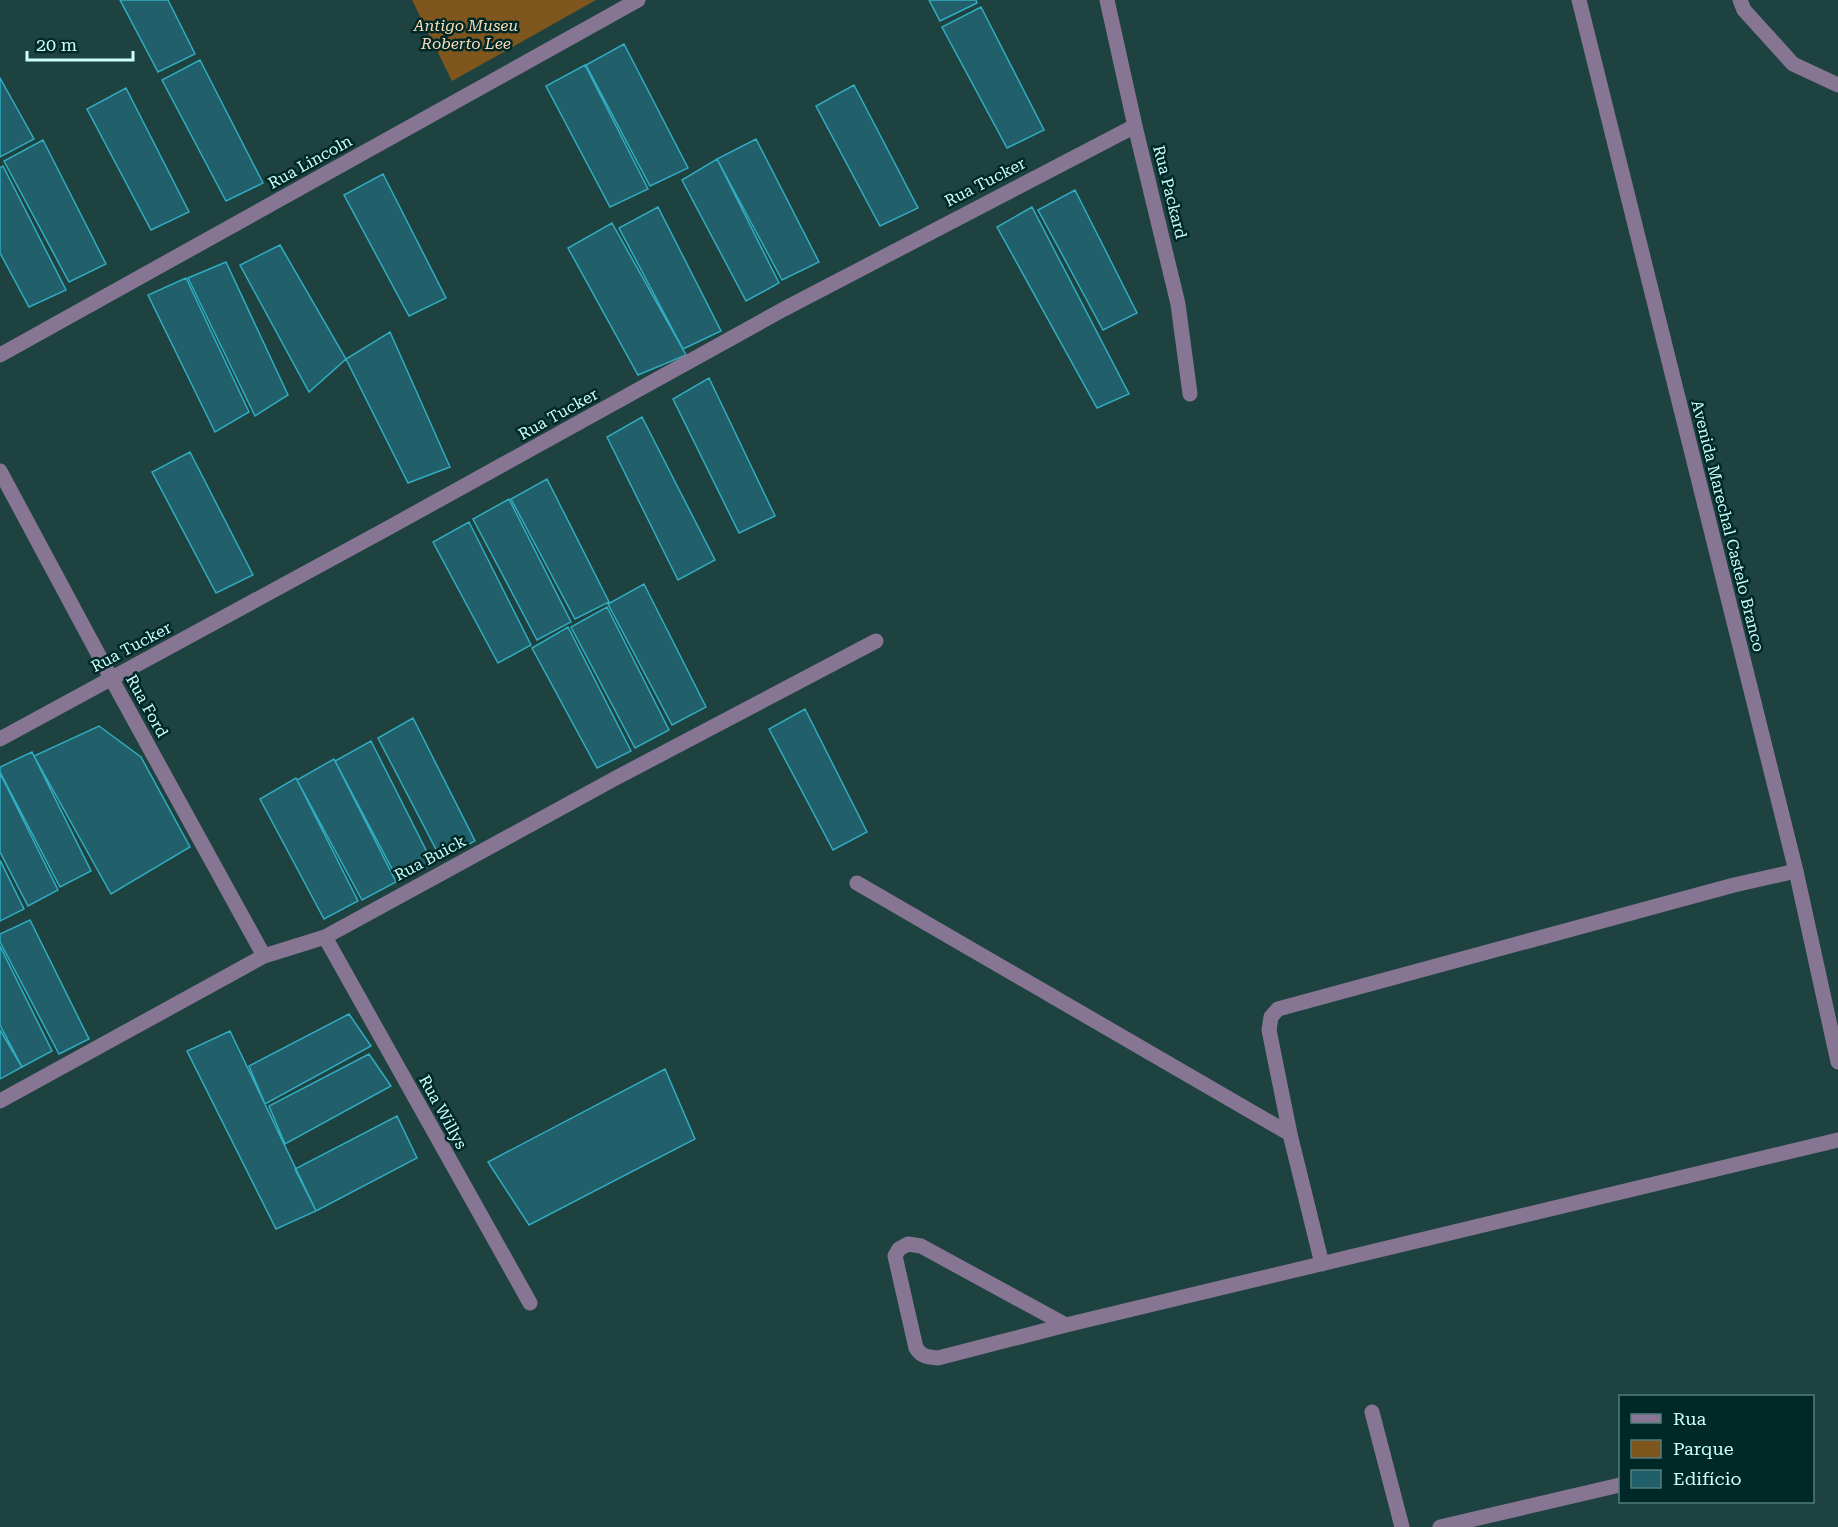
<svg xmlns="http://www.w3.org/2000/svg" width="1838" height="1527" viewBox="0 0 1838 1527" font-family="'Roboto Serif',serif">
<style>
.green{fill:#7f561d}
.building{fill:#215f6a;stroke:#31acc1;stroke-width:1.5}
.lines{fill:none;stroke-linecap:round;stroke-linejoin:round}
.minor{stroke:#877693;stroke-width:15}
.labels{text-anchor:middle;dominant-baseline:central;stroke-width:5;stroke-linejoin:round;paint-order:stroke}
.park-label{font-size:16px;font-style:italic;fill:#fbdbb5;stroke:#002827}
.street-label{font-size:16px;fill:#cafffb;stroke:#002827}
</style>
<rect width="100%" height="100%" fill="#1d4240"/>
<path class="green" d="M 412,0 L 596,0 L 452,81 Z"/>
<path class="building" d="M 120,0 L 168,0 L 195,54 L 158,72 Z
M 929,0 L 976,0 L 977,3 L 940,21 Z
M 981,7 L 1044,130 L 1007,148 L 942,27 Z
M 624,44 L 688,168 L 650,186 L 586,65 Z
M 200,60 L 263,183 L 226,201 L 162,80 Z
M 585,65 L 648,189 L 610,207 L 546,86 Z
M 0,78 L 34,139 L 0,157 Z
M 854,85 L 918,208 L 880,226 L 816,106 Z
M 126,88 L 189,212 L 151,230 L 87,109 Z
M 756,139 L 819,262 L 782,280 L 717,159 Z
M 43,140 L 106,264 L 69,282 L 4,161 Z
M 717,159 L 779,283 L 746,301 L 682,180 Z
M 3,166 L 66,290 L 29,307 L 0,253 L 0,168 Z
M 383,174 L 446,298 L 409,316 L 344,195 Z
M 1075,190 L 1137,313 L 1103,330 L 1038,210 Z
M 658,207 L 721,331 L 683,349 L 619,228 Z
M 1032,207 L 1129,394 L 1097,408 L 997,227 Z
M 612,223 L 686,355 L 638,375 L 568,248 Z
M 280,245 L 346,359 L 309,392 L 240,265 Z
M 226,262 L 288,395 L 255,416 L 188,278 Z
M 186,278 L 249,412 L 215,432 L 148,295 Z
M 390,332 L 450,467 L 408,483 L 346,359 Z
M 709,378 L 775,516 L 739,533 L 673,399 Z
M 642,417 L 715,560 L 678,580 L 607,437 Z
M 190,452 L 253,575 L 216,593 L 152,472 Z
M 547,479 L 609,602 L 575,619 L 511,499 Z
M 509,499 L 571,622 L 537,640 L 473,519 Z
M 469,522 L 531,645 L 498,663 L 433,542 Z
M 644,584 L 706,707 L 672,725 L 608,604 Z
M 607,607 L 669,730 L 635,748 L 571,627 Z
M 568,627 L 631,751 L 597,768 L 532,648 Z
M 805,709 L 867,832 L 833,850 L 769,729 Z
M 413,718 L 475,841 L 441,859 L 378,738 Z
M 99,726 L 141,757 L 190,847 L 111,894 L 34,756 Z
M 371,741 L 433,864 L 399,882 L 335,761 Z
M 32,752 L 91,871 L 60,887 L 0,772 L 0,767 Z
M 334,759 L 396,882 L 362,900 L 297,780 Z
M 0,773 L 58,890 L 28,906 L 0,852 Z
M 296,778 L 358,901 L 324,919 L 260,799 Z
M 0,860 L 24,909 L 0,921 Z
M 30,920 L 89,1039 L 59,1054 L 0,942 L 0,934 Z
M 0,946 L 52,1051 L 22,1067 L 0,1025 Z
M 349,1014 L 371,1046 L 265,1104 L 249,1066 Z
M 0,1030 L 22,1067 L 0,1079 Z
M 230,1031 L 316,1211 L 276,1229 L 187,1051 Z
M 369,1054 L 391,1086 L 285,1144 L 269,1106 Z
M 665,1069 L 695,1139 L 529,1225 L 488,1162 Z
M 397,1116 L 417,1158 L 316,1211 L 295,1169 Z"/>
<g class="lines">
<path class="minor" d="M 1107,0 L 1135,126 L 1178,304 L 1190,394
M 1579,0 L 1796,871 L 1838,1062
M 1740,0 L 1744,10 L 1793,64 L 1838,85
M 0,355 L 638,0
M 0,471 L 111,678 L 264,956
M 0,739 L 390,527 L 784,309 L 1135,126
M 857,883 L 1290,1134
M 325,937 L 530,1303
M 0,1101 L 264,956 L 325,937 L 614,779 L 876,641
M 1322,1264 L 1290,1134 L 1269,1030 L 1271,1017 L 1278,1009 L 1734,885 L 1796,871
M 1066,1325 L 921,1246 L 908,1244 L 899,1249 L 895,1256 L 916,1348 C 922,1357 928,1357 938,1358 L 1066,1325 L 1838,1140
M 1372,1412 L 1402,1527
M 1440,1527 L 1620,1485"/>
</g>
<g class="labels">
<g class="park-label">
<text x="466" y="25">Antigo Museu<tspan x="466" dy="18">Roberto Lee</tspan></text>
</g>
<g class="street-label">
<text transform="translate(310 162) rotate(-29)">Rua Lincoln</text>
<text transform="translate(985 182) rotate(-27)">Rua Tucker</text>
<text transform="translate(1170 192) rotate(76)">Rua Packard</text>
<text transform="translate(558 414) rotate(-29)">Rua Tucker</text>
<text transform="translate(1728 526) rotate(76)">Avenida Marechal Castelo Branco</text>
<text transform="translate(131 647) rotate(-28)">Rua Tucker</text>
<text transform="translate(147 706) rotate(61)">Rua Ford</text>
<text transform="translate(430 858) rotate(-28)">Rua Buick</text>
<text transform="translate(443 1112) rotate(61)">Rua Willys</text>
</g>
</g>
<rect x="1619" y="1395" width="195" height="108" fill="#002827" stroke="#517e7c" stroke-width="1.5"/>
<rect x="1631" y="1414" width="30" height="9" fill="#877693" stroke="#517e7c" stroke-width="1.5"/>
<text x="1673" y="1425" font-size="18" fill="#cafffb">Rua</text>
<rect x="1631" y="1440" width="30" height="18" fill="#7f561d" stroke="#517e7c" stroke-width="1.5"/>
<text x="1673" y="1455" font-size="18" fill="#cafffb">Parque</text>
<rect x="1631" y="1470" width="30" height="18" fill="#215f6a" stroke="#517e7c" stroke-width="1.5"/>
<text x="1673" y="1485" font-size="18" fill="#cafffb">Edifício</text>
<path d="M27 51v9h106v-9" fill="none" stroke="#cafffb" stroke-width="3"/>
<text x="36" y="51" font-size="18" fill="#cafffb" stroke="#002827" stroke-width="4.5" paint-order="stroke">20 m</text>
</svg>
